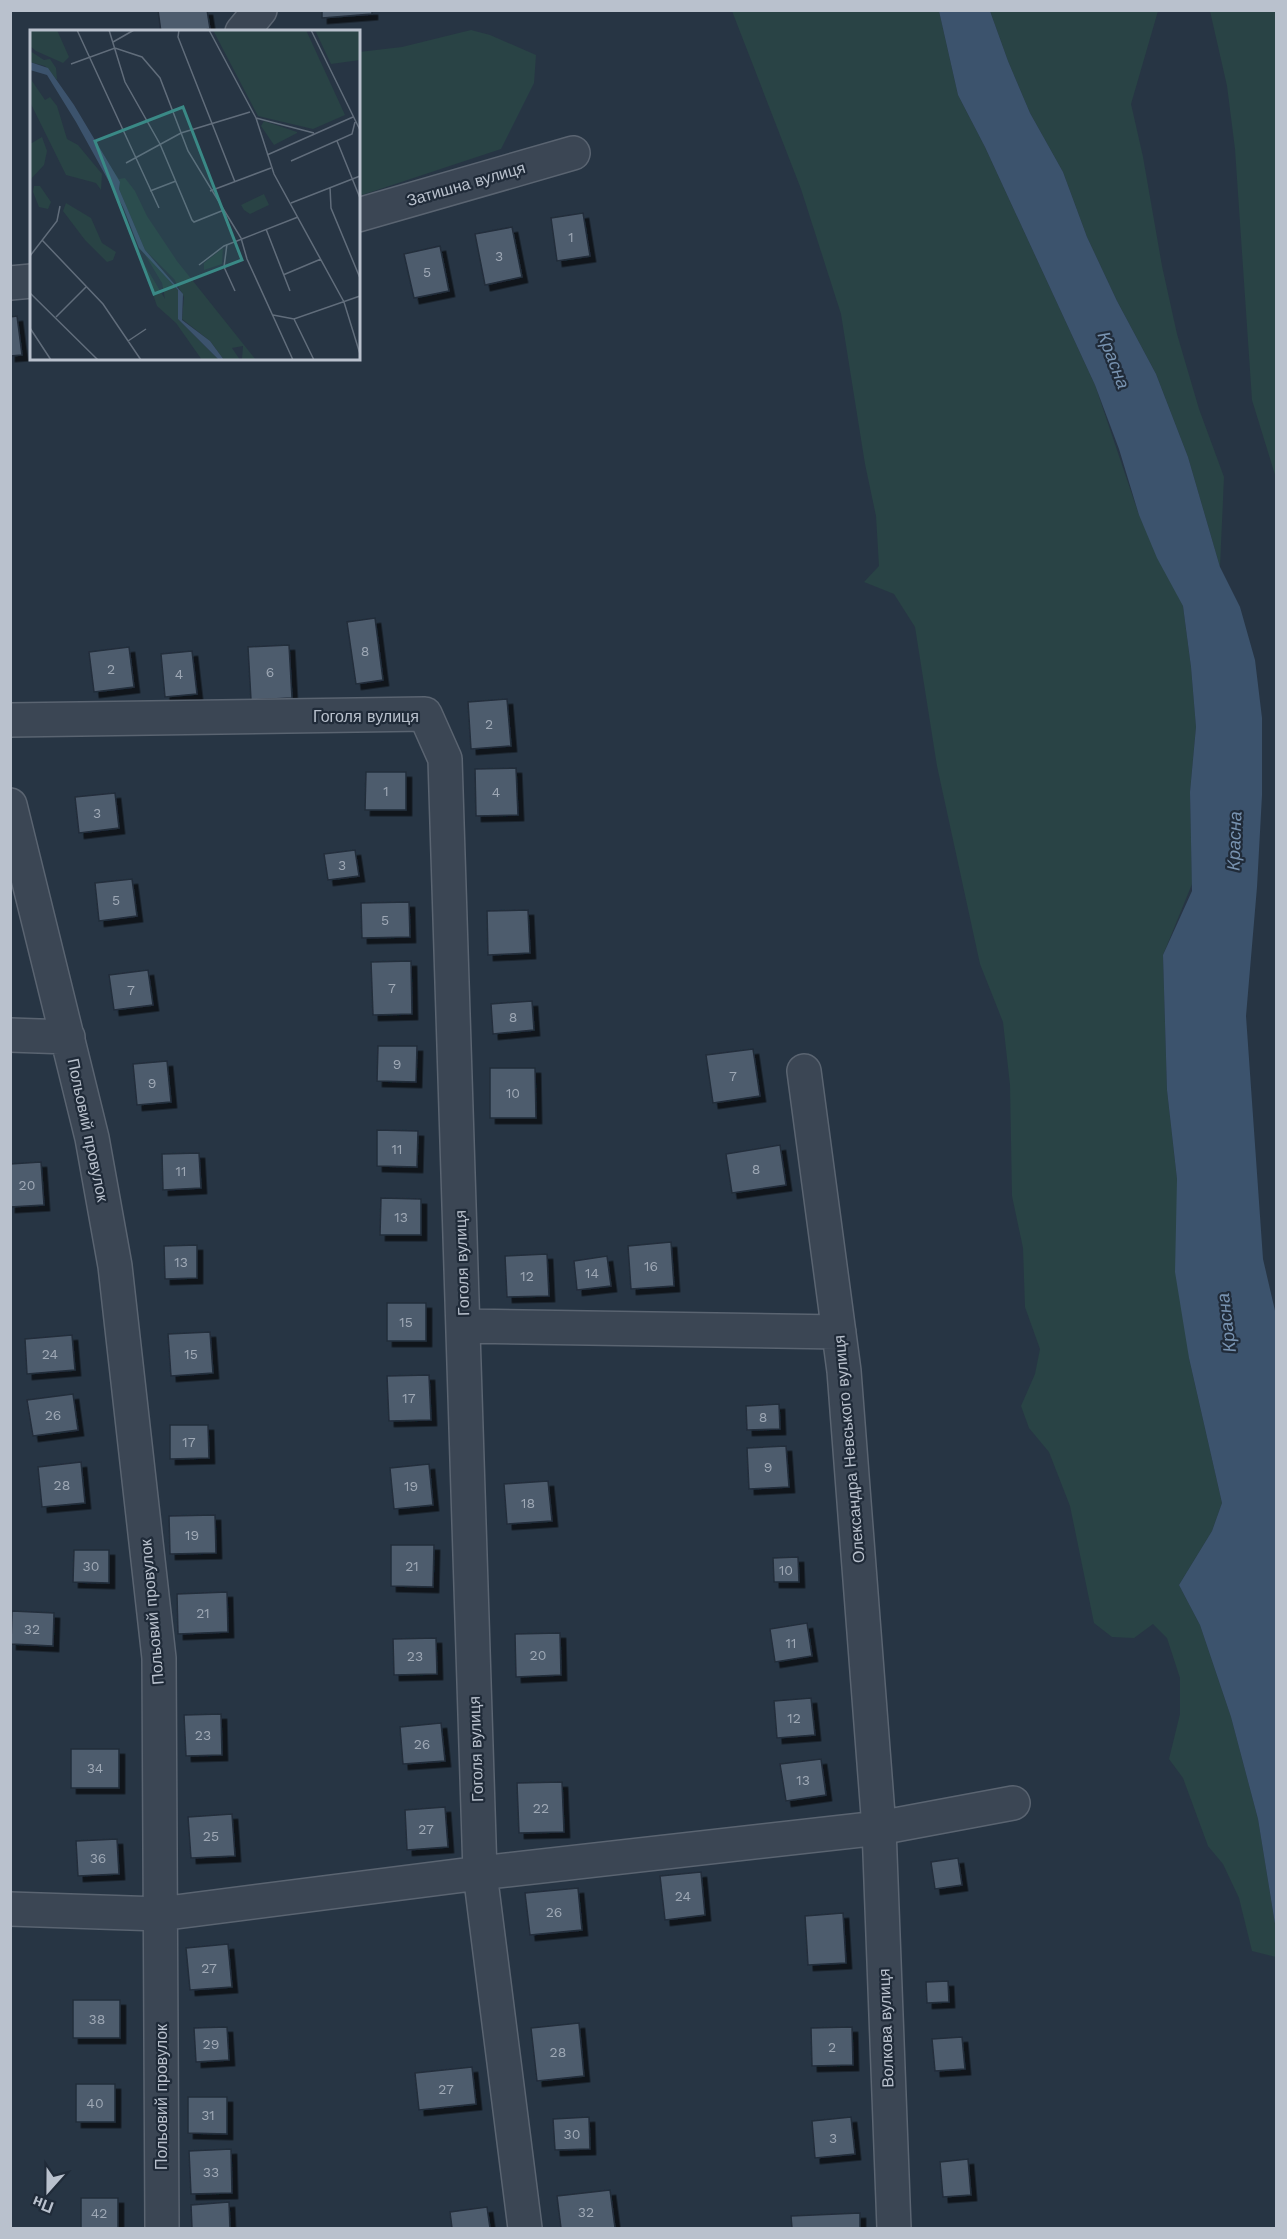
<svg xmlns="http://www.w3.org/2000/svg" width="1287" height="2239" viewBox="0 0 1287 2239" font-family="'Work Sans',sans-serif">
<style>
.green{fill:#294345}
.water{fill:#3c536d}
.building{fill:#4e5c6d;stroke:#222d3b;stroke-width:1.5;filter:url(#shadow)}
.lines{fill:none;stroke-linecap:round;stroke-linejoin:round}
.street-casing{stroke:#5a6471;stroke-width:36}
.street{stroke:#3b4654;stroke-width:33}
.labels{text-anchor:middle;dominant-baseline:central;stroke-width:4.5;stroke-linejoin:round;paint-order:stroke}
.number-label{font-size:14px;fill:#9ea8b5}
.street-label{font-size:16px;fill:#b9c1cd;stroke:#202b39}
.water-label{font-size:18px;font-style:italic;fill:#7893b1;stroke:#202b39}
.inset-road{fill:none;stroke:#616d7b;stroke-width:1.5}
.view{fill:#3a8986;fill-opacity:0.15;stroke:#3a8986;stroke-width:3}
.inset-edge{fill:none;stroke:#b9c1cd;stroke-width:3}
</style>
<defs>
<filter id="shadow"><feDropShadow dx="5.5" dy="5.5" stdDeviation="0" flood-color="#0009"/></filter>
</defs>
<rect width="100%" height="100%" fill="#273544"/>
<path class="green" d="M 732,11 L 939,11 L 958,95 L 985,147 L 1095,385 L 1139,515 L 1183,606 L 1191,667 L 1196,727 L 1190,792 L 1192,884 L 1163,955 L 1167,1090 L 1177,1179 L 1189,1358 L 1222,1503 L 1212,1531 L 1179,1585 L 1200,1625 L 1231,1717 L 1258,1819 L 1276,1930 L 1276,1957 L 1252,1951 L 1239,1898 L 1223,1864 L 1208,1846 L 1183,1778 L 1169,1759 L 1180,1714 L 1180,1678 L 1167,1638 L 1153,1624 L 1134,1638 L 1112,1637 L 1094,1623 L 1070,1506 L 1049,1452 L 1029,1428 L 1021,1406 L 1035,1374 L 1040,1349 L 1025,1307 L 1023,1248 L 1012,1196 L 1010,1085 L 1003,1022 L 980,964 L 937,766 L 915,627 L 894,594 L 864,582 L 879,566 L 876,516 L 865,464 L 841,314 L 801,189 Z
M 990,11 L 1158,11 L 1131,104 L 1143,157 L 1162,266 L 1177,334 L 1199,409 L 1224,477 L 1220,567 L 1188,457 L 1156,374 L 1117,301 L 1087,237 L 1063,172 L 1030,113 L 1008,61 Z
M 1210,11 L 1276,11 L 1276,478 L 1252,400 L 1235,149 L 1227,86 Z
M 471,30 L 490,35 L 536,55 L 534,83 L 501,149 L 359,196 L 359,52 L 402,47 Z"/>
<path class="water" d="M 939,11 L 990,11 L 1008,61 L 1030,113 L 1063,172 L 1087,237 L 1117,301 L 1156,374 L 1188,457 L 1220,567 L 1240,607 L 1255,660 L 1262,718 L 1262,795 L 1257,887 L 1246,1016 L 1263,1259 L 1276,1315 L 1276,1930 L 1258,1819 L 1231,1717 L 1200,1625 L 1179,1585 L 1212,1531 L 1222,1503 L 1189,1358 L 1175,1272 L 1177,1179 L 1167,1090 L 1163,955 L 1192,891 L 1190,792 L 1196,727 L 1191,667 L 1183,606 L 1157,558 L 1139,515 L 1119,449 L 1095,385 L 985,147 L 958,95 Z"/>
<path class="building" d="M 158,10 L 207,10 L 210,29 L 193,32 L 161,32 Z
M 322,10 L 372,10 L 372,14 L 322,18 Z
M 583,213 L 590,256 L 557,261 L 551,218 Z
M 512,227 L 522,277 L 485,285 L 475,234 Z
M 440,246 L 449,291 L 414,298 L 404,254 Z
M 17,316 L 22,355 L 10,356 L 10,317 Z
M 375,618 L 383,680 L 356,684 L 347,622 Z
M 289,645 L 292,698 L 251,700 L 248,647 Z
M 129,647 L 134,687 L 94,692 L 89,652 Z
M 192,651 L 197,694 L 165,697 L 161,654 Z
M 507,699 L 511,746 L 471,749 L 468,702 Z
M 516,768 L 518,815 L 476,816 L 475,769 Z
M 366,772 L 406,772 L 406,810 L 365,810 Z
M 115,793 L 119,828 L 79,833 L 75,797 Z
M 355,850 L 359,876 L 328,880 L 324,854 Z
M 132,879 L 137,916 L 99,921 L 95,883 Z
M 409,902 L 410,937 L 362,938 L 361,903 Z
M 528,910 L 530,953 L 488,955 L 487,911 Z
M 411,961 L 412,1014 L 373,1015 L 371,962 Z
M 148,970 L 153,1005 L 114,1010 L 109,975 Z
M 532,1001 L 534,1030 L 493,1034 L 491,1004 Z
M 378,1046 L 417,1046 L 416,1082 L 377,1081 Z
M 753,1049 L 760,1096 L 713,1103 L 706,1055 Z
M 167,1061 L 171,1102 L 137,1105 L 133,1064 Z
M 490,1068 L 535,1068 L 536,1118 L 490,1118 Z
M 377,1130 L 418,1131 L 417,1167 L 377,1166 Z
M 780,1145 L 786,1185 L 732,1193 L 726,1154 Z
M 199,1153 L 201,1188 L 163,1190 L 162,1154 Z
M 41,1162 L 44,1205 L 10,1207 L 10,1164 Z
M 381,1198 L 421,1199 L 421,1235 L 380,1235 Z
M 671,1242 L 674,1286 L 631,1289 L 628,1246 Z
M 197,1245 L 197,1278 L 165,1279 L 164,1246 Z
M 547,1254 L 549,1296 L 507,1297 L 505,1256 Z
M 607,1256 L 611,1286 L 577,1290 L 574,1261 Z
M 387,1303 L 426,1303 L 426,1341 L 387,1341 Z
M 210,1332 L 213,1373 L 171,1376 L 168,1334 Z
M 72,1335 L 75,1370 L 27,1374 L 25,1339 Z
M 429,1375 L 431,1420 L 389,1421 L 387,1376 Z
M 73,1394 L 78,1430 L 33,1436 L 27,1400 Z
M 779,1404 L 780,1429 L 747,1430 L 746,1406 Z
M 170,1425 L 208,1425 L 209,1458 L 170,1459 Z
M 786,1446 L 789,1487 L 749,1489 L 747,1448 Z
M 81,1462 L 85,1503 L 42,1507 L 38,1467 Z
M 429,1464 L 433,1505 L 394,1509 L 390,1468 Z
M 548,1481 L 552,1521 L 507,1524 L 504,1484 Z
M 215,1515 L 216,1553 L 170,1554 L 169,1516 Z
M 391,1545 L 434,1545 L 433,1587 L 391,1586 Z
M 74,1550 L 109,1550 L 109,1583 L 73,1582 Z
M 798,1557 L 799,1582 L 774,1582 L 773,1558 Z
M 227,1592 L 228,1632 L 178,1634 L 177,1594 Z
M 12,1611 L 54,1613 L 53,1646 L 11,1644 Z
M 807,1623 L 812,1656 L 775,1662 L 770,1629 Z
M 560,1633 L 561,1675 L 516,1677 L 515,1634 Z
M 436,1638 L 437,1674 L 394,1675 L 393,1639 Z
M 811,1698 L 815,1735 L 777,1738 L 774,1701 Z
M 221,1714 L 222,1755 L 186,1756 L 184,1715 Z
M 441,1723 L 445,1761 L 403,1764 L 400,1727 Z
M 71,1749 L 119,1749 L 119,1788 L 71,1788 Z
M 821,1759 L 826,1795 L 786,1801 L 780,1764 Z
M 562,1782 L 564,1832 L 519,1833 L 517,1783 Z
M 445,1807 L 448,1847 L 407,1850 L 405,1810 Z
M 232,1814 L 235,1856 L 191,1858 L 188,1817 Z
M 117,1839 L 119,1874 L 78,1876 L 76,1841 Z
M 958,1858 L 962,1885 L 935,1889 L 931,1862 Z
M 701,1872 L 705,1915 L 665,1920 L 660,1876 Z
M 578,1888 L 582,1930 L 530,1935 L 525,1893 Z
M 843,1913 L 846,1963 L 808,1965 L 805,1916 Z
M 228,1944 L 232,1987 L 190,1990 L 186,1948 Z
M 948,1981 L 949,2002 L 927,2003 L 926,1982 Z
M 73,2000 L 120,2000 L 120,2038 L 73,2038 Z
M 579,2023 L 584,2076 L 537,2081 L 531,2028 Z
M 227,2027 L 229,2060 L 196,2062 L 194,2028 Z
M 852,2027 L 853,2065 L 812,2066 L 811,2028 Z
M 962,2037 L 965,2069 L 935,2071 L 932,2039 Z
M 472,2067 L 476,2104 L 419,2110 L 415,2073 Z
M 76,2084 L 115,2084 L 115,2122 L 76,2122 Z
M 188,2097 L 227,2097 L 227,2134 L 188,2133 Z
M 589,2117 L 590,2149 L 555,2150 L 553,2119 Z
M 851,2117 L 855,2154 L 815,2158 L 812,2121 Z
M 231,2149 L 232,2193 L 191,2194 L 189,2151 Z
M 968,2159 L 971,2195 L 943,2197 L 940,2162 Z
M 610,2190 L 615,2228 L 561,2228 L 557,2196 Z
M 81,2198 L 118,2198 L 118,2228 L 81,2228 Z
M 229,2202 L 230,2228 L 192,2228 L 191,2205 Z
M 487,2207 L 490,2228 L 452,2228 L 450,2212 Z
M 860,2213 L 860,2228 L 792,2228 L 791,2216 Z"/>
<g class="lines">
<g class="street-casing">
<path id="street" d="M 242,32 L 260,10
M 358,215 L 573,153
M 10,283 L 32,281
M 10,720 L 425,714 L 445,759 L 480,1873 L 525,2228
M 10,805 L 92,1138 L 115,1266 L 159,1658 L 162,2228
M 10,1035 L 68,1037
M 804,1071 L 844,1371 L 879,1828 L 894,2228
M 464,1326 L 839,1332
M 10,1909 L 160,1914 L 480,1873 L 879,1828 L 1013,1803"/>
</g>
<use href="#street" class="street"/>
</g>
<g class="labels">
<g class="number-label">
<text x="571" y="237">1</text>
<text x="499" y="256">3</text>
<text x="427" y="272">5</text>
<text x="365" y="651">8</text>
<text x="111" y="669">2</text>
<text x="270" y="672">6</text>
<text x="179" y="674">4</text>
<text x="489" y="724">2</text>
<text x="386" y="791">1</text>
<text x="496" y="792">4</text>
<text x="97" y="813">3</text>
<text x="342" y="865">3</text>
<text x="116" y="900">5</text>
<text x="385" y="920">5</text>
<text x="392" y="988">7</text>
<text x="131" y="990">7</text>
<text x="513" y="1017">8</text>
<text x="397" y="1064">9</text>
<text x="733" y="1076">7</text>
<text x="152" y="1083">9</text>
<text x="513" y="1093">10</text>
<text x="397" y="1149">11</text>
<text x="756" y="1169">8</text>
<text x="181" y="1171">11</text>
<text x="27" y="1185">20</text>
<text x="401" y="1217">13</text>
<text x="181" y="1262">13</text>
<text x="651" y="1266">16</text>
<text x="592" y="1273">14</text>
<text x="527" y="1276">12</text>
<text x="406" y="1322">15</text>
<text x="50" y="1354">24</text>
<text x="191" y="1354">15</text>
<text x="409" y="1398">17</text>
<text x="53" y="1415">26</text>
<text x="763" y="1417">8</text>
<text x="189" y="1442">17</text>
<text x="768" y="1467">9</text>
<text x="62" y="1485">28</text>
<text x="411" y="1486">19</text>
<text x="528" y="1503">18</text>
<text x="192" y="1535">19</text>
<text x="91" y="1566">30</text>
<text x="412" y="1566">21</text>
<text x="786" y="1570">10</text>
<text x="203" y="1613">21</text>
<text x="32" y="1629">32</text>
<text x="791" y="1643">11</text>
<text x="538" y="1655">20</text>
<text x="415" y="1656">23</text>
<text x="794" y="1718">12</text>
<text x="203" y="1735">23</text>
<text x="422" y="1744">26</text>
<text x="95" y="1768">34</text>
<text x="803" y="1780">13</text>
<text x="541" y="1808">22</text>
<text x="426" y="1829">27</text>
<text x="211" y="1836">25</text>
<text x="98" y="1858">36</text>
<text x="683" y="1896">24</text>
<text x="554" y="1912">26</text>
<text x="209" y="1968">27</text>
<text x="97" y="2019">38</text>
<text x="211" y="2044">29</text>
<text x="832" y="2047">2</text>
<text x="558" y="2052">28</text>
<text x="446" y="2089">27</text>
<text x="95" y="2103">40</text>
<text x="208" y="2115">31</text>
<text x="572" y="2134">30</text>
<text x="833" y="2138">3</text>
<text x="211" y="2172">33</text>
<text x="586" y="2212">32</text>
<text x="99" y="2213">42</text>
</g>
<g class="street-label">
<text transform="translate(466 184) rotate(-16)">Затишна вулиця</text>
<text x="366" y="716">Гоголя вулиця</text>
<text transform="translate(88 1130) rotate(78)">Польовий провулок</text>
<text transform="translate(462 1263) rotate(-92)">Гоголя вулиця</text>
<text transform="translate(849 1449) rotate(-95)">Олександра Невського вулиця</text>
<text transform="translate(152 1612) rotate(-95)">Польовий провулок</text>
<text transform="translate(476 1749) rotate(-92)">Гоголя вулиця</text>
<text transform="translate(886 2028) rotate(-92)">Волкова вулиця</text>
<text transform="translate(161 2097) rotate(-90)">Польовий провулок</text>
</g>
<g class="water-label">
<text transform="translate(1114 360) rotate(69)">Красна</text>
<text transform="translate(1234 841) rotate(-88)">Красна</text>
<text transform="translate(1226 1323) rotate(-97)">Красна</text>
</g>
</g>
<g transform="translate(30 30)">
<rect width="330" height="330" fill="#273544"/>
<path d="M 0,0 L 27,0 L 39,27 L 33,33 L 6,21 L 0,16 ZM 183,0 L 276,0 L 315,85 L 283,99 L 228,86 ZM 285,0 L 330,0 L 330,30 L 301,34 ZM 0,21 L 14,30 L 20,29 L 26,38 L 27,50 L 15,36 L 0,32 ZM 0,48 L 15,70 L 20,67 L 27,76 L 37,109 L 48,115 L 72,144 L 71,160 L 66,153 L 36,145 L 0,72 ZM 234,91 L 267,102 L 267,103 L 244,115 L 231,96 ZM 12,107 L 17,121 L 14,135 L 0,150 L 0,114 ZM 75,129 L 89,149 L 95,148 L 105,161 L 117,186 L 147,231 L 226,330 L 212,329 L 213,316 L 202,318 L 210,330 L 194,330 L 180,311 L 152,289 L 154,267 L 144,249 L 115,220 L 89,159 L 90,152 ZM 4,156 L 10,156 L 21,172 L 18,179 L 9,177 L 3,162 ZM 234,164 L 239,175 L 220,184 L 214,180 L 211,175 ZM 36,173 L 61,188 L 72,213 L 86,222 L 83,230 L 77,232 L 55,210 L 33,181 ZM 193,218 L 192,234 L 174,240 L 174,233 ZM 114,223 L 148,260 L 148,289 L 189,330 L 172,330 L 146,293 L 127,276 L 110,227 L 135,269 L 132,253 Z" fill="#294345"/>
<path d="M 0,32 L 18,38 L 44,75 L 90,152 L 89,159 L 115,220 L 153,264 L 152,290 L 180,311 L 194,330 L 189,330 L 148,289 L 148,260 L 109,218 L 93,177 L 46,92 L 17,45 L 0,40 Z" fill="#3c536d"/>
<path class="inset-road" d="M 47,0 L 129,178M 79,0 L 95,52 L 130,114 L 162,190 L 164,192 L 194,180M 149,0 L 148,7 L 205,152M 179,0 L 226,88 L 244,144 L 314,272 L 330,324M 281,0 L 330,100M 83,12 L 104,0M 41,34 L 85,18 L 112,27 L 130,48 L 158,121 L 211,208 L 217,229 L 263,330M 226,88 L 284,103M 307,111 L 330,168M 237,125 L 323,87M 261,131 L 322,104 L 325,92M 96,133 L 151,103 L 220,82M 300,157 L 301,178 L 330,248M 120,161 L 146,151M 180,161 L 241,138M 261,173 L 330,146M 236,199 L 260,261M 12,210 L 73,274 L 111,330M 197,214 L 194,237 L 205,261M 0,226 L 27,191 L 30,176M 169,235 L 194,216 L 268,187M 253,245 L 291,229M 0,263 L 68,330M 243,285 L 264,289 L 330,266M 26,287 L 56,257M 264,289 L 284,330M 0,298 L 21,330M 98,311 L 116,299"/>
<path class="view" d="M 153,77 L 212,230 L 124,264 L 65,111 Z"/>
<rect width="330" height="330" class="inset-edge"/>
</g>
<rect width="1287" height="2239" fill="none" stroke="#b9c1cd" stroke-width="24"/>
<g transform="translate(48 2191) rotate(201)" stroke="#202b39" stroke-width="4.5" paint-order="stroke">
<path d="M0-4.5L10 22L0 15L-10 22Z" fill="#b9c1cd"/>
<text y="-9" font-size="16" font-weight="bold" text-anchor="middle" fill="#b9c1cd">Пн</text>
</g>
</svg>
